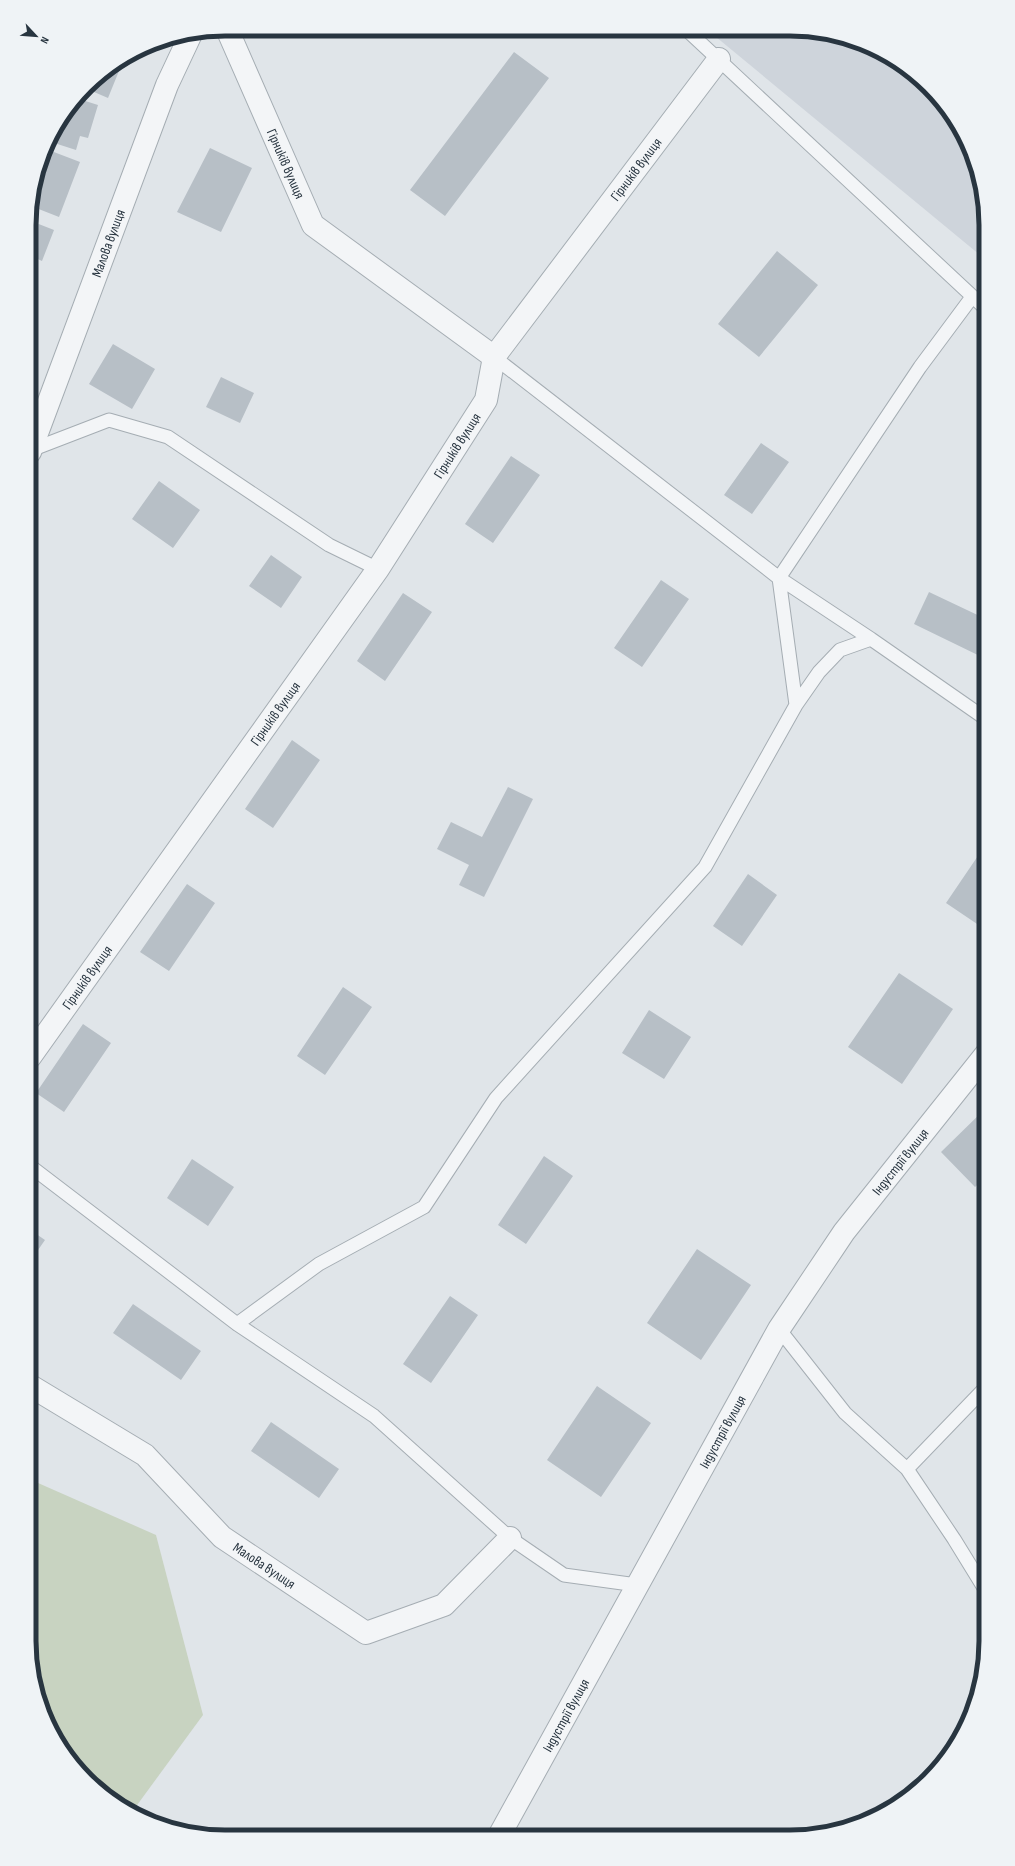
<svg xmlns="http://www.w3.org/2000/svg" width="1015" height="1866" viewBox="0 0 1015 1866" font-family="'Sofia Sans Condensed',sans-serif">
<style>
.built{fill:#ced4db}
.green{fill:#c8d3c1}
.building{fill:#b7bfc6}
.lines{fill:none;stroke-linecap:round;stroke-linejoin:round}
.lane-casing{stroke:#a5adb3;stroke-width:15}
.street-casing{stroke:#a5adb3;stroke-width:24}
.lane{stroke:#f3f5f7;stroke-width:13}
.street{stroke:#f3f5f7;stroke-width:22}
.labels{text-anchor:middle;dominant-baseline:central;stroke-width:3.5;stroke-linejoin:round;paint-order:stroke}
.street-label{font-size:14px;fill:#283540;stroke:#eff3f6}
.rim{fill:none;stroke:#283540;stroke-width:5}
</style>
<rect width="100%" height="100%" fill="#e0e5e9"/>
<path class="built" d="M 710,32 L 828,33 L 877,49 L 919,77 L 953,116 L 976,162 L 986,225 L 986,260 Z"/>
<path class="green" d="M 29,1479 L 156,1535 L 203,1715 L 132,1812 L 105,1796 L 62,1750 L 39,1704 L 29,1641 Z"/>
<path class="building" d="M 514,52 L 549,78 L 445,216 L 410,190 Z
M 117,64 L 121,66 L 108,98 L 87,89 L 95,78 Z
M 79,99 L 98,105 L 88,138 L 80,136 L 76,150 L 48,141 Z
M 210,148 L 252,168 L 221,232 L 177,212 Z
M 46,149 L 80,162 L 59,217 L 31,206 L 31,199 Z
M 31,221 L 54,230 L 42,261 L 31,256 Z
M 777,251 L 818,285 L 759,357 L 718,324 Z
M 113,344 L 155,369 L 132,409 L 89,384 Z
M 221,377 L 254,393 L 240,423 L 206,407 Z
M 761,443 L 789,462 L 752,514 L 724,495 Z
M 511,456 L 540,475 L 493,543 L 465,524 Z
M 159,481 L 200,510 L 173,548 L 132,519 Z
M 271,555 L 302,577 L 281,608 L 249,586 Z
M 661,580 L 689,599 L 642,667 L 614,648 Z
M 929,592 L 986,619 L 986,659 L 914,624 Z
M 403,593 L 432,612 L 385,681 L 357,661 Z
M 292,740 L 320,760 L 273,828 L 245,809 Z
M 508,787 L 533,799 L 484,897 L 459,885 L 469,865 L 437,849 L 451,822 L 482,837 Z
M 986,844 L 986,930 L 946,903 Z
M 748,874 L 777,895 L 742,946 L 713,926 Z
M 187,884 L 215,903 L 169,971 L 140,952 Z
M 899,973 L 953,1009 L 902,1084 L 848,1047 Z
M 343,987 L 372,1007 L 325,1075 L 297,1056 Z
M 649,1010 L 691,1037 L 664,1079 L 622,1053 Z
M 83,1024 L 111,1043 L 64,1112 L 36,1093 Z
M 986,1108 L 986,1177 L 975,1187 L 941,1152 Z
M 544,1156 L 573,1176 L 526,1244 L 498,1225 Z
M 192,1159 L 234,1187 L 208,1226 L 167,1198 Z
M 29,1229 L 45,1240 L 29,1263 Z
M 697,1249 L 751,1285 L 701,1360 L 647,1323 Z
M 450,1296 L 478,1315 L 431,1383 L 403,1364 Z
M 133,1304 L 201,1351 L 181,1380 L 113,1333 Z
M 597,1386 L 651,1423 L 601,1497 L 547,1460 Z
M 271,1422 L 339,1469 L 319,1498 L 251,1451 Z"/>
<g class="lines">
<g class="lane-casing">
<path id="lane" d="M 689,32 L 986,309
M 494,357 L 779,578 L 871,639 L 986,719
M 31,450 L 109,420 L 168,437 L 329,545 L 378,569
M 796,705 L 819,672 L 840,650 L 871,639
M 30,1166 L 237,1324 L 374,1416 L 510,1538 L 564,1575 L 637,1585
M 237,1324 L 319,1264 L 424,1207 L 496,1098 L 705,867 L 796,705 L 779,578 L 920,367 L 972,297
M 779,1329 L 845,1413 L 907,1469 L 954,1539 L 986,1591
M 907,1469 L 986,1387"/>
</g>
<g class="street-casing">
<g id="street">
<path id="s1" d="M 227,29 L 313,225 L 494,357"/>
<path id="s2" d="M 30,452 L 167,85 L 190,36"/>
<path id="s3" d="M 30,1057 L 378,569 L 486,400 L 494,357 L 719,59"/>
<path id="s4" d="M 29,1385 L 145,1455 L 222,1537 L 366,1633 L 444,1605 L 510,1538"/>
<path id="s5" d="M 499,1836 L 779,1329 L 844,1232 L 986,1054"/>
</g>
</g>
<use href="#lane" class="lane"/>
<use href="#street" class="street"/>
</g>
<g class="labels">
<g class="street-label">
<text stroke="none"><textPath href="#s1" startOffset="147">Гірників вулиця</textPath></text>
<text stroke="none"><textPath href="#s3" startOffset="1079">Гірників вулиця</textPath></text>
<text stroke="none"><textPath href="#s2" startOffset="223">Малова вулиця</textPath></text>
<text stroke="none"><textPath href="#s3" startOffset="746">Гірників вулиця</textPath></text>
<text stroke="none"><textPath href="#s3" startOffset="422">Гірників вулиця</textPath></text>
<text stroke="none"><textPath href="#s3" startOffset="98">Гірників вулиця</textPath></text>
<text stroke="none"><textPath href="#s5" startOffset="786">Індустрії вулиця</textPath></text>
<text stroke="none"><textPath href="#s5" startOffset="462">Індустрії вулиця</textPath></text>
<text stroke="none"><textPath href="#s4" startOffset="299">Малова вулиця</textPath></text>
<text stroke="none"><textPath href="#s5" startOffset="138">Індустрії вулиця</textPath></text>
</g>
</g>
<path d="M0 0H1015V1866H0ZM225 36H790A189 189 0 0 1 979 225V1641A189 189 0 0 1 790 1830H225A189 189 0 0 1 36 1641V225A189 189 0 0 1 225 36Z" fill="#eff3f6" fill-rule="evenodd"/>
<path class="rim" d="M225 36H790A189 189 0 0 1 979 225V1641A189 189 0 0 1 790 1830H225A189 189 0 0 1 36 1641V225A189 189 0 0 1 225 36Z"/>
<g transform="translate(36 36) rotate(116)" stroke="#eff3f6" stroke-width="3" paint-order="stroke">
<path d="M0-3L7 15L0 10L-7 15Z" fill="#283540"/>
<text y="-6" font-size="11" font-weight="bold" text-anchor="middle" fill="#283540">N</text>
</g>
</svg>
